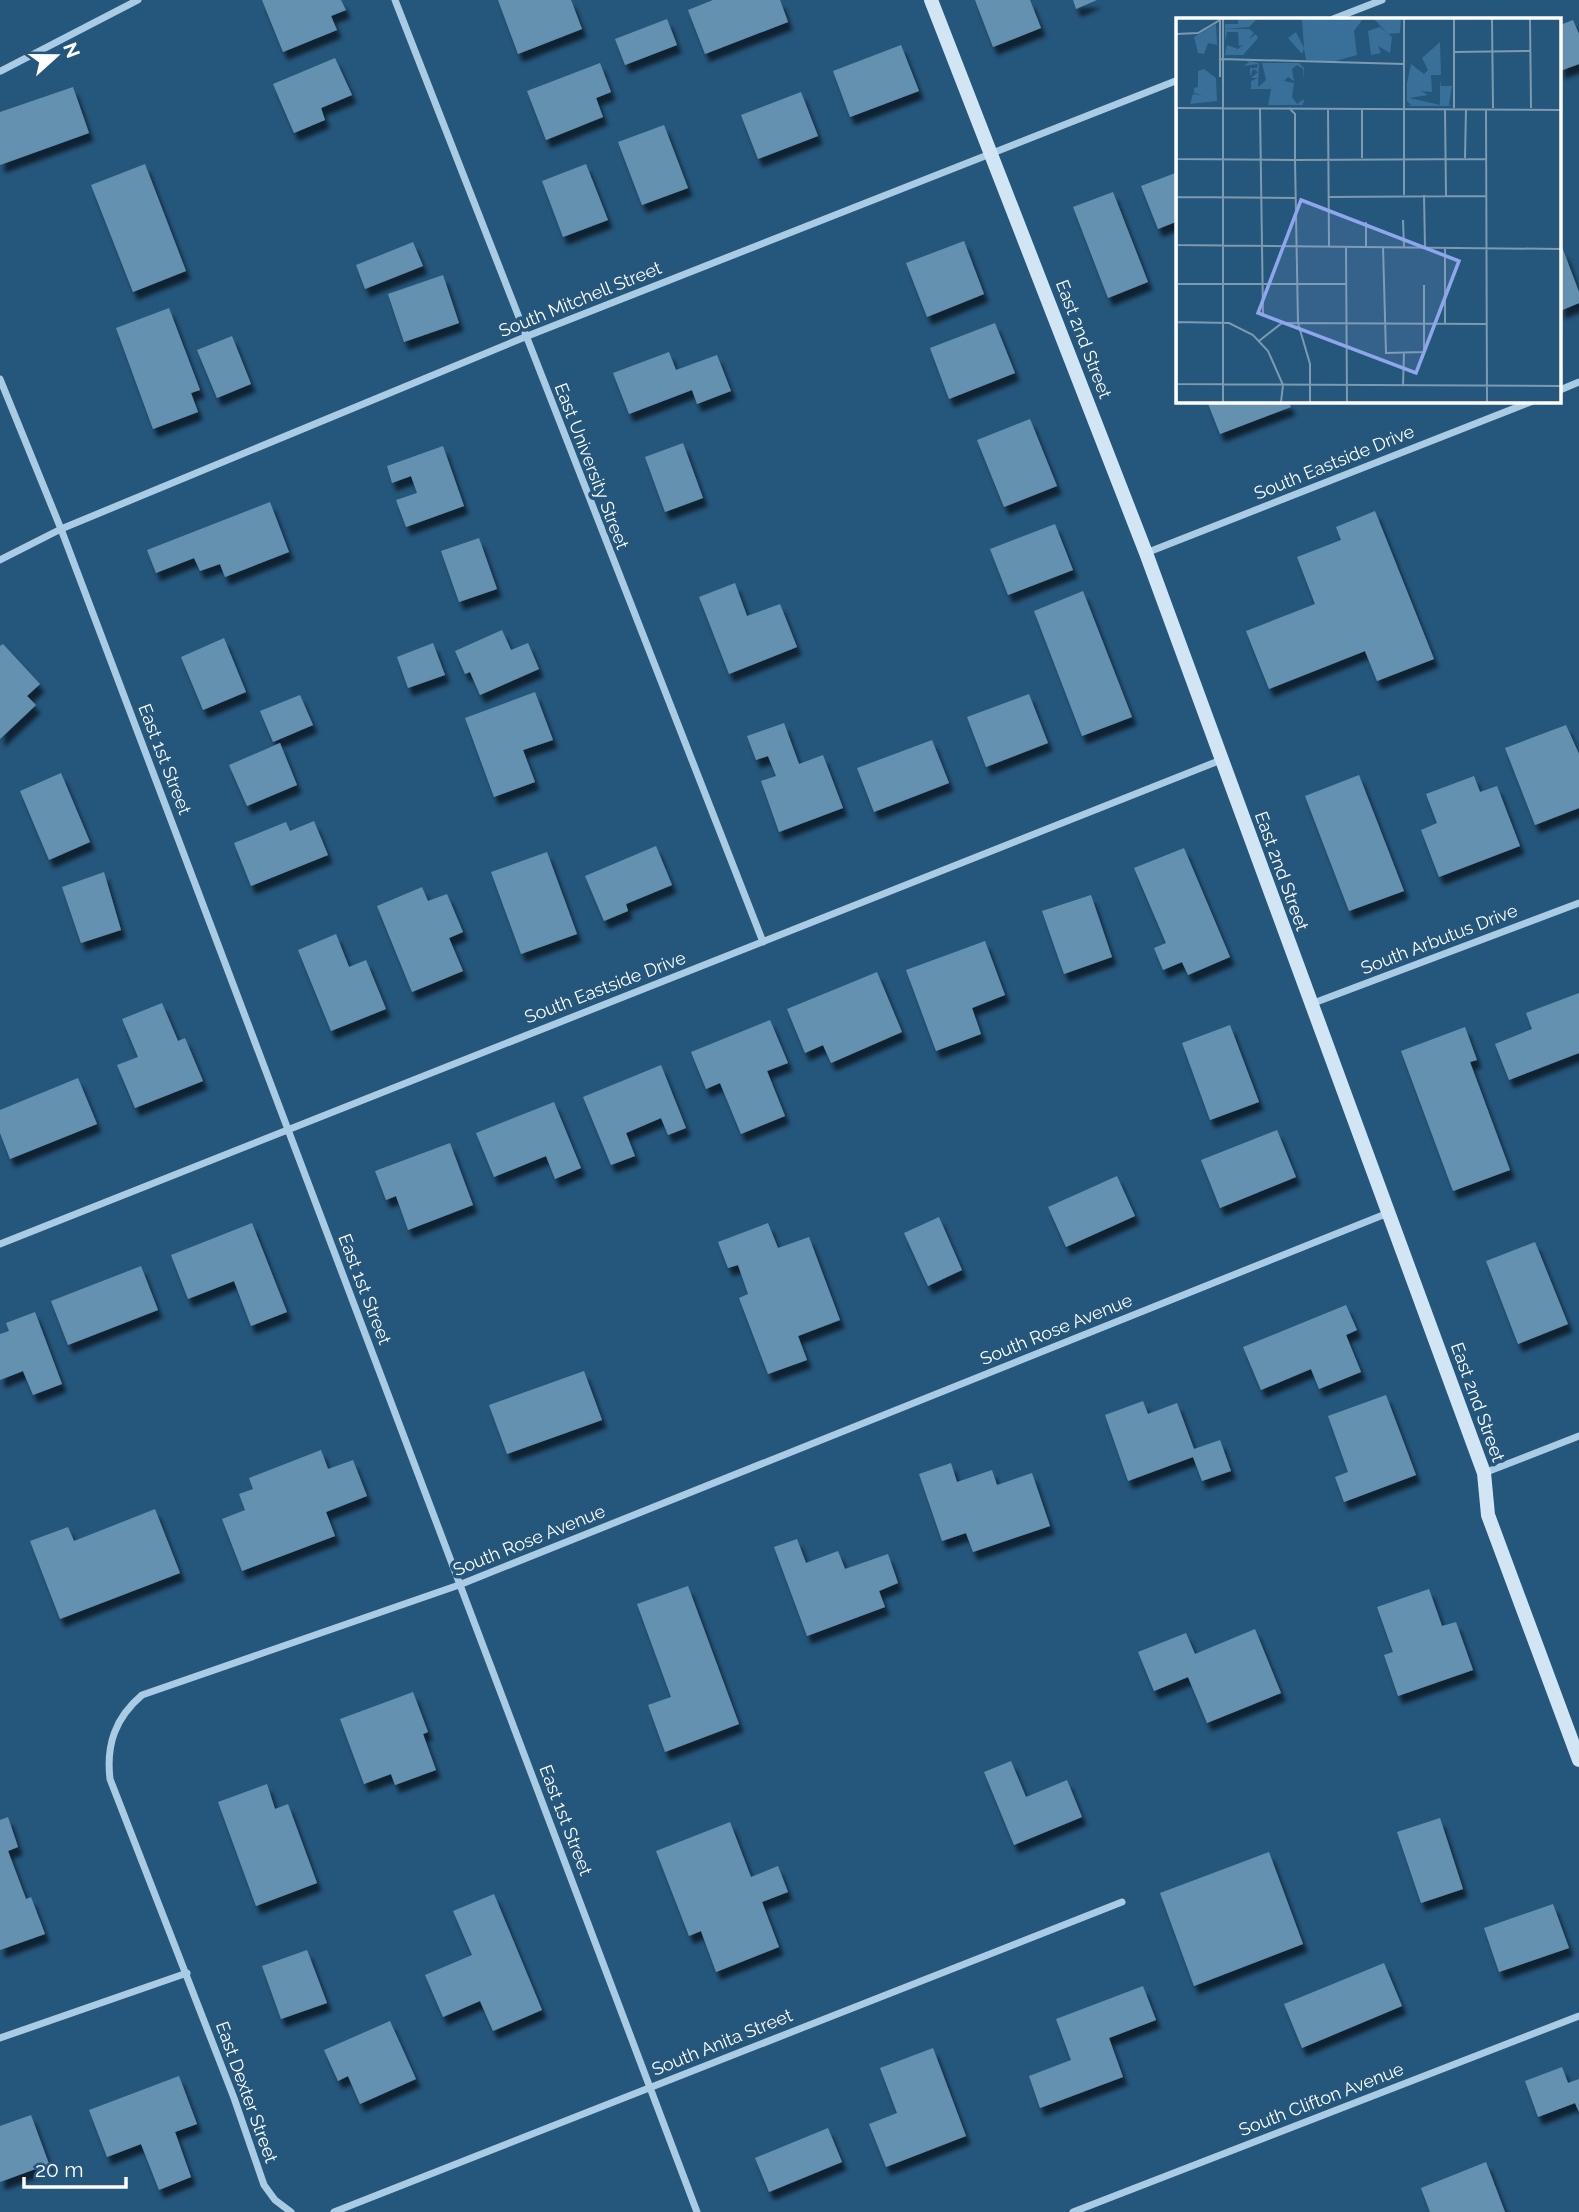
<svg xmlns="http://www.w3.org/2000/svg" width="1579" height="2212" viewBox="0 0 1579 2212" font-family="Raleway,sans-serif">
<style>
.building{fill:#6591b1;filter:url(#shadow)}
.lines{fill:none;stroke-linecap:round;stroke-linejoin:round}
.street{stroke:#a9cce4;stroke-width:7}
.secondary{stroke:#d2e5f4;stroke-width:14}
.labels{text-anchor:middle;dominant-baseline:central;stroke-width:7;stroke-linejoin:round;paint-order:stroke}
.street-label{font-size:18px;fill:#fff;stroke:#25567b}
.inset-road{fill:none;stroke:#7c9ab0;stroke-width:2}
.view{fill:#8ea6ec;fill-opacity:0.15;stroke:#8ea6ec;stroke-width:3.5}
.inset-edge{fill:none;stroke:#fff;stroke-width:3.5}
</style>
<defs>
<filter id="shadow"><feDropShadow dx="4.5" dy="8" stdDeviation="2" flood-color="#0009"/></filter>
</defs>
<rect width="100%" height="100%" fill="#25567b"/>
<path class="building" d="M 262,0 L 341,0 L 346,10 L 331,16 L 337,30 L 283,52 Z
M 498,0 L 571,0 L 582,29 L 518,54 Z
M 713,0 L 780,0 L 788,22 L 705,54 L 688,10 Z
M 975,0 L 1030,0 L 1041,28 L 993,47 Z
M 1073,0 L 1097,0 L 1076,9 Z
M 667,19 L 677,45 L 625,65 L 615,39 Z
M 1573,20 L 1579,34 L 1579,64 L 1560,71 L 1560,25 Z
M 901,45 L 919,91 L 850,117 L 833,71 Z
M 335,58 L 352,95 L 321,108 L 325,120 L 294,133 L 273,84 Z
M 600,63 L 611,92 L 596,98 L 603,117 L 546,140 L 527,91 Z
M 73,87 L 89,133 L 0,165 L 0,112 Z
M 801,92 L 818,136 L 758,159 L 741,115 Z
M 664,125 L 688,188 L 642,205 L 618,142 Z
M 145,164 L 186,271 L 133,292 L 91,185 Z
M 586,164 L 608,220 L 563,237 L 542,181 Z
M 1178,172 L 1178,221 L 1158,229 L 1141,186 Z
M 1113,192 L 1148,282 L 1108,298 L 1073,207 Z
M 964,241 L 984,294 L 927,317 L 906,263 Z
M 413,242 L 423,266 L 365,289 L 356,265 Z
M 1562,247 L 1579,292 L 1579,303 L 1560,311 Z
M 443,275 L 459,323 L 404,342 L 388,294 Z
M 169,308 L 200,390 L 191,393 L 198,412 L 153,429 L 116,328 Z
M 995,323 L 1015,373 L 949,399 L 930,348 Z
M 232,336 L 251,384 L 217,398 L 197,350 Z
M 669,352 L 676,370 L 717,355 L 731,391 L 697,404 L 692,390 L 629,414 L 613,373 Z
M 1207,401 L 1288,401 L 1291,407 L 1220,434 Z
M 1030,419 L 1057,486 L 1004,507 L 977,440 Z
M 683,443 L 703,498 L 665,512 L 645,457 Z
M 443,446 L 464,506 L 406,527 L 396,500 L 417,493 L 411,476 L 392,483 L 387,466 Z
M 270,502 L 289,552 L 225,577 L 220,564 L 200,571 L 194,558 L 156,573 L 147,550 Z
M 1375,511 L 1434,659 L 1377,681 L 1365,651 L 1269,689 L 1246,631 L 1315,604 L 1297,557 L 1341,540 L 1336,527 Z
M 1055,524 L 1073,570 L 1008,595 L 990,549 Z
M 479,538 L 497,589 L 459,602 L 441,551 Z
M 735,583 L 747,616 L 780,604 L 797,647 L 729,674 L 699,597 Z
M 1083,591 L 1132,717 L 1082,736 L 1034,611 Z
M 502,630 L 511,650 L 528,643 L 539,669 L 480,695 L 470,672 L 465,674 L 455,651 Z
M 224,638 L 246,692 L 203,710 L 181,657 Z
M 433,643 L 445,675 L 408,688 L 397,657 Z
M 3,644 L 40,684 L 27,696 L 36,705 L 0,739 L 0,646 Z
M 535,692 L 553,740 L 523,750 L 535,782 L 494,797 L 465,718 Z
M 1029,694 L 1048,743 L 986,767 L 967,717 Z
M 300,695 L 313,725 L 273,742 L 260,711 Z
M 784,723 L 799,764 L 823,755 L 843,808 L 779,832 L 761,781 L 776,776 L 768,756 L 756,760 L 747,736 Z
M 1566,725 L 1579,754 L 1579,808 L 1535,825 L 1505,748 Z
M 932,740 L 949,783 L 874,812 L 857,768 Z
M 280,743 L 297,785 L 247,806 L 229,765 Z
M 61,773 L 90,842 L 49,860 L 20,791 Z
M 1359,775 L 1404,891 L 1349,911 L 1305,796 Z
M 1474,776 L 1480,792 L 1497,786 L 1520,846 L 1439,877 L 1421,830 L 1437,823 L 1426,794 Z
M 314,821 L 328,855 L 251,886 L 234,843 L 286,822 L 290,831 Z
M 656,846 L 672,885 L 626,904 L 628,911 L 604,921 L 585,876 Z
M 1184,848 L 1230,957 L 1188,975 L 1182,962 L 1163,970 L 1154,948 L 1166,943 L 1134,868 Z
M 547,852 L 577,934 L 521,954 L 491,872 Z
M 104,872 L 121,930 L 81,943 L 62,887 Z
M 422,887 L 428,901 L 447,894 L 463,932 L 449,938 L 463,971 L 412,992 L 377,906 Z
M 1091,895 L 1112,957 L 1064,974 L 1042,911 Z
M 336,934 L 349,967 L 366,960 L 386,1009 L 331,1031 L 298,950 Z
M 985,941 L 1005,995 L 972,1008 L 981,1034 L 936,1051 L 906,970 Z
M 877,972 L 902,1032 L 831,1063 L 823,1045 L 805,1053 L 787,1009 Z
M 1579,993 L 1579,1053 L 1509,1080 L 1495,1044 L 1532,1029 L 1526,1013 Z
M 162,1003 L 178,1041 L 185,1038 L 203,1081 L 135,1108 L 117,1065 L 138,1057 L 122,1019 Z
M 770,1020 L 788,1063 L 767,1071 L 785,1116 L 741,1134 L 720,1083 L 706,1089 L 691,1052 Z
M 1230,1025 L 1259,1102 L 1210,1120 L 1182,1043 Z
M 1465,1027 L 1477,1060 L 1470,1062 L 1510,1170 L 1453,1191 L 1401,1051 Z
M 661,1065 L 686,1128 L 668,1135 L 661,1118 L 626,1133 L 635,1156 L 611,1165 L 583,1097 Z
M 78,1078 L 97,1124 L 10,1159 L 0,1133 L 0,1110 Z
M 554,1102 L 581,1168 L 555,1179 L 546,1156 L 494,1177 L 476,1133 Z
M 1277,1130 L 1296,1177 L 1220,1208 L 1201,1160 Z
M 450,1143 L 473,1205 L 408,1230 L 396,1196 L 386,1200 L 375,1171 Z
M 1117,1176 L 1135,1216 L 1066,1247 L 1048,1207 Z
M 939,1217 L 962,1270 L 928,1286 L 904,1233 Z
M 252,1223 L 287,1312 L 251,1326 L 234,1281 L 188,1299 L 171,1255 Z
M 768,1223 L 778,1248 L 809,1237 L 840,1320 L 798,1336 L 807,1360 L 768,1374 L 739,1298 L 748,1294 L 738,1265 L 728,1268 L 718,1242 Z
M 1535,1242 L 1568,1324 L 1518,1344 L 1486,1261 Z
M 141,1266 L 158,1310 L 68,1345 L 51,1301 Z
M 1346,1305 L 1357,1330 L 1346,1335 L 1361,1372 L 1319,1389 L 1311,1369 L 1261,1390 L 1243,1347 Z
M 35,1312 L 62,1384 L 33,1395 L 23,1371 L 0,1380 L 0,1334 L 9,1331 L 6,1323 Z
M 584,1371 L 602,1420 L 507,1454 L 489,1405 Z
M 1386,1395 L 1416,1475 L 1344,1502 L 1335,1477 L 1348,1472 L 1328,1416 Z
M 1143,1401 L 1148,1414 L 1177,1403 L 1194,1449 L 1220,1440 L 1231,1471 L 1202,1481 L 1193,1457 L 1128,1481 L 1105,1415 Z
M 321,1450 L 328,1469 L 353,1460 L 367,1496 L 326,1512 L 335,1536 L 242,1571 L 222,1519 L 245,1510 L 239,1494 L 253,1489 L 249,1478 Z
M 951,1463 L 957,1482 L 992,1470 L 997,1485 L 1032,1473 L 1050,1526 L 973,1552 L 966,1533 L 942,1541 L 919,1474 Z
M 155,1509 L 180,1573 L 60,1619 L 30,1541 L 68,1527 L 74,1541 Z
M 797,1539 L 806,1563 L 838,1551 L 845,1569 L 888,1554 L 898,1583 L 879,1591 L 885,1607 L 807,1636 L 774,1547 Z
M 688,1586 L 739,1724 L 665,1752 L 648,1705 L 671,1697 L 637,1604 Z
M 1429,1589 L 1442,1626 L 1456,1622 L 1473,1670 L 1398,1696 L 1384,1655 L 1393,1652 L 1377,1607 Z
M 1255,1629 L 1281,1693 L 1207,1723 L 1188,1677 L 1154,1691 L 1138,1652 L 1186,1633 L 1195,1654 Z
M 413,1692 L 428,1732 L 423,1734 L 436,1770 L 395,1785 L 391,1774 L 364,1784 L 340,1719 Z
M 1011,1761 L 1026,1797 L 1067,1780 L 1082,1817 L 1014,1845 L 984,1772 Z
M 267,1784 L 275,1809 L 288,1804 L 317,1883 L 256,1906 L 218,1802 Z
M 8,1817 L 18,1847 L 8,1851 L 26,1899 L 31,1897 L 45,1934 L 0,1950 L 0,1820 Z
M 1440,1818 L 1463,1889 L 1421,1903 L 1397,1832 Z
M 730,1822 L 751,1877 L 778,1866 L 788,1892 L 762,1902 L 779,1947 L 716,1972 L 701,1931 L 689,1936 L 656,1851 Z
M 1269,1852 L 1303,1944 L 1194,1986 L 1160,1893 Z
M 494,1894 L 542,2010 L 493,2031 L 480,2001 L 443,2017 L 425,1975 L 472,1955 L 453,1911 Z
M 1553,1904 L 1569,1948 L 1499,1972 L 1484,1928 Z
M 307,1950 L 327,2003 L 281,2019 L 262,1966 Z
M 1384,1963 L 1402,2006 L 1302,2048 L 1284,2004 Z
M 1143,1986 L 1156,2020 L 1109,2038 L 1123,2077 L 1040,2108 L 1029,2076 L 1071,2060 L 1056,2019 Z
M 390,2021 L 416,2079 L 360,2104 L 348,2076 L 338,2081 L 324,2050 Z
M 933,2048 L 966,2136 L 886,2167 L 869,2124 L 897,2113 L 880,2068 Z
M 1562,2067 L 1568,2083 L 1579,2079 L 1579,2112 L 1575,2103 L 1538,2117 L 1525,2081 Z
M 179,2076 L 197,2124 L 175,2132 L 191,2177 L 159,2190 L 141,2144 L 107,2157 L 89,2110 Z
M 31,2115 L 49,2164 L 0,2182 L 0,2126 Z
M 828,2128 L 842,2162 L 769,2192 L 755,2158 Z
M 1486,2162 L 1505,2212 L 1430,2212 L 1421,2188 Z"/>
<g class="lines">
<path class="street" d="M 395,0 L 763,942
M 1333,19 L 1382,0
M 1,71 L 138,0
M 0,379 L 61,529 L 697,2212
M 1560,390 L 1579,382
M 1146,553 L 1533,401
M 0,560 L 61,529 L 525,337 L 1178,80
M 1311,1004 L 1579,903
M 0,1244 L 1221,760
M 1484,1473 L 1579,1436
M 0,2038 L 187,1973
M 291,2212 L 275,2200 L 264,2185 L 234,2098 L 110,1779 C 106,1745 115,1718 142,1695 L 459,1585 L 1388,1213
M 334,2212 L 1122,1902
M 1073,2212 L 1579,2016"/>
<path class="secondary" d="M 931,0 L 1146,553 L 1484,1473 L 1488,1515 L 1579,1760"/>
</g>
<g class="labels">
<g class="street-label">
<text transform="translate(580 299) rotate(-22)">South Mitchell Street</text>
<text transform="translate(1084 339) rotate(69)">East 2nd Street</text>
<text transform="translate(1334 462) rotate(-22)">South Eastside Drive</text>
<text transform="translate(592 466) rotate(69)">East University Street</text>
<text transform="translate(165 759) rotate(69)">East 1st Street</text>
<text transform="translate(1282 871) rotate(70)">East 2nd Street</text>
<text transform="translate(1439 939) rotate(-21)">South Arbutus Drive</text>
<text transform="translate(605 987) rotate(-21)">South Eastside Drive</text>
<text transform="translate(365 1289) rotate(69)">East 1st Street</text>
<text transform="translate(1056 1329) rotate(-22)">South Rose Avenue</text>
<text transform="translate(1478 1402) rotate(70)">East 2nd Street</text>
<text transform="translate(529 1540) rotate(-22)">South Rose Avenue</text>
<text transform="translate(566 1820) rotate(69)">East 1st Street</text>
<text transform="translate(722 2042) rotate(-22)">South Anita Street</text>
<text transform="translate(247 2092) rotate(70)">East Dexter Street</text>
<text transform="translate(1321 2099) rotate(-21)">South Clifton Avenue</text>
</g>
</g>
<g transform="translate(1176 18)">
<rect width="385" height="385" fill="#25567b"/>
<path d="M 62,1 L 80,2 L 73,9 L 50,11 L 73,11 L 78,15 L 73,21 L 80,16 L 82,20 L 67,37 L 49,37 L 50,28 L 50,33 L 51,27 L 62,31 L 67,27 L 63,28 L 62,14 L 51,14 L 49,23 L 49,6 L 62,6 ZM 126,1 L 195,1 L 187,1 L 178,13 L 181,37 L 156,44 L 130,42 L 128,31 L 126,36 L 112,20 L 120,14 L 128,30 ZM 198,1 L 225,1 L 224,15 L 212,16 ZM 40,6 L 41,27 L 32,25 L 28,36 L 22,35 L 18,19 ZM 204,9 L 216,19 L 214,35 L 202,28 L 205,35 L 195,37 L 192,13 ZM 264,24 L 265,57 L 255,57 L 256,74 L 245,73 L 252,77 L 233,80 L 269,88 L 264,87 L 264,63 L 265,68 L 276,68 L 273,87 L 277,88 L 231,88 L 235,87 L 231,83 L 231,65 L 235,46 L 248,56 L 252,52 L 246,40 ZM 68,42 L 83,45 L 82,69 L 90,62 L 86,45 L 123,45 L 128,50 L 128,63 L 127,51 L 121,47 L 116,51 L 118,63 L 112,59 L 108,63 L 118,65 L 116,79 L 121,86 L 128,81 L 127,87 L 92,87 L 95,71 L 75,71 L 75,63 L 82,60 L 75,60 L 82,54 L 77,51 L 74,59 L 74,50 L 81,50 L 82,46 L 68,48 L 73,44 ZM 28,51 L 40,60 L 41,83 L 14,86 L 17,76 L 27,77 L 18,75 L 18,70 L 22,69 L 22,53 Z" fill="#397099"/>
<path class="inset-road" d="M 278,1 L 278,90M 316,1 L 317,90M 354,1 L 355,90M 0,16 L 22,15 L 44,2M 279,34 L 354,33M 44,41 L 228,46M 44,59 L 44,1M 0,90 L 385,92M 1,90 L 1,384M 152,90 L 153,228M 84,91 L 87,296M 269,91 L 270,178M 310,91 L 311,384M 186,140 L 186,91M 289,140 L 290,91M 0,141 L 119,142 L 119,96 L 113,90M 228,177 L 228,1M 248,177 L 249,230M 1,179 L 120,180M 152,179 L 310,178M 227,202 L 228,229M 0,227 L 385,231M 170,228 L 171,384M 190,229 L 190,204M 207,229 L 210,335 L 248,334 L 248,267M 269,230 L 269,305M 1,266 L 170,266M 1,304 L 53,305 L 77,317 L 92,333 L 107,367 L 105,384M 83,323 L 106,305 L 310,306M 0,366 L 385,368M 227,367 L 228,335M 47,384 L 47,1M 134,384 L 134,346 L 122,305 L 119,142 L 310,141"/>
<path class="view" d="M 125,182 L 283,243 L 240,355 L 82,295 Z"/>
<rect width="385" height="385" class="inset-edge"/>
</g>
<g transform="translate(56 56) rotate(69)" stroke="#25567b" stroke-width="5" paint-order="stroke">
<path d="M0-5L12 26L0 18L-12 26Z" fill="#ffffff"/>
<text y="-10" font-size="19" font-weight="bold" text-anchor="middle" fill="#ffffff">N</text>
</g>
<path d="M24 2177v10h102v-10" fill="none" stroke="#ffffff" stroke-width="3.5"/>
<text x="35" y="2177" font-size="21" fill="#ffffff" stroke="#25567b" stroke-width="5" paint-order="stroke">20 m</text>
</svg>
